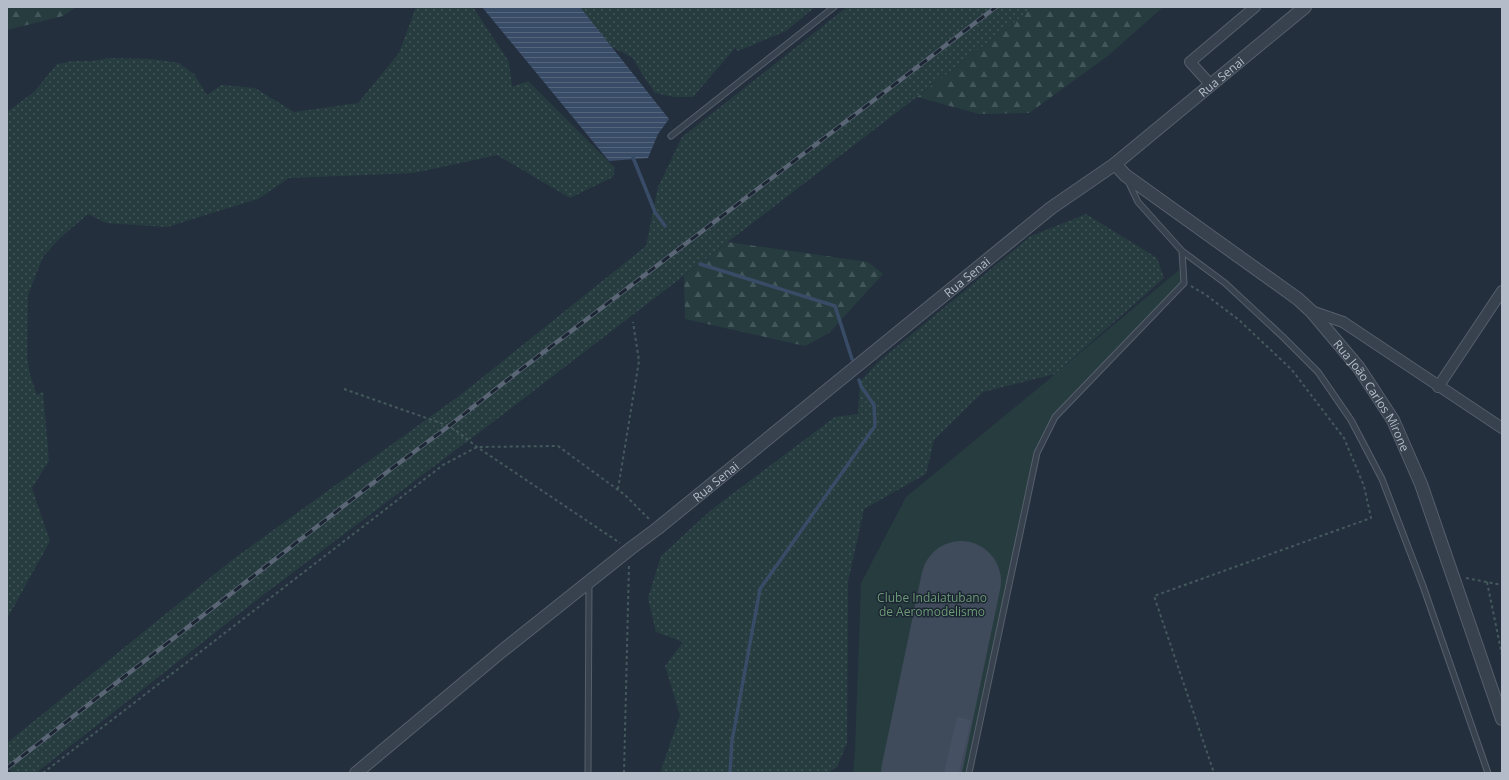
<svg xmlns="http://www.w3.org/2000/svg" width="1509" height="780" viewBox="0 0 1509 780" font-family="'Open Sans',sans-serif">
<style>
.grass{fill:url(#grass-dots)}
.forest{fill:url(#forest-firs)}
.park{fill:#263c3f}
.water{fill:url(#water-rules)}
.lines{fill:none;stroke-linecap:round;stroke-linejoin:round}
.stream{stroke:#394c67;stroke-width:3.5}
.runway{stroke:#3f4a5a;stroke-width:80}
.building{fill:#455162}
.service-casing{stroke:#565f6c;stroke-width:7}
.minor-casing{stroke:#565f6c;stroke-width:12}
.tertiary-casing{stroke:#565f6c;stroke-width:14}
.path{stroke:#44595c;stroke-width:2;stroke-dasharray:3 3;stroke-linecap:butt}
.service{stroke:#38414e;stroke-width:5}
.minor{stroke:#38414e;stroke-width:10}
.tertiary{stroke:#38414e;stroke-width:12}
.rail-casing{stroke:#5a6575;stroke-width:4.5}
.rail{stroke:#1d2633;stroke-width:3;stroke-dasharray:9;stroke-linecap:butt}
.labels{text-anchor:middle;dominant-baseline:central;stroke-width:3;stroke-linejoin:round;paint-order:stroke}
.street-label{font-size:12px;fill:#b4bcc9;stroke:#1d2633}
.park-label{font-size:12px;fill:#6b9a76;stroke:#1d2633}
</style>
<defs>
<pattern id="grass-dots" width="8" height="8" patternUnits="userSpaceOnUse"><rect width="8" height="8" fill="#263c3f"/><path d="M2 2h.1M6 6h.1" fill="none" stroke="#435659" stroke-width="1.8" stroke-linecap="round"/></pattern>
<pattern id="forest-firs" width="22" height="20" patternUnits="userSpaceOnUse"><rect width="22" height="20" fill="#263c3f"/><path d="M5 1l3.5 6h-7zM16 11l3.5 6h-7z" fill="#435659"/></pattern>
<pattern id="water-rules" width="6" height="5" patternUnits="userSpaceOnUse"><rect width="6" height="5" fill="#394c67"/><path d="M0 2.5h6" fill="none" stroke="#53647b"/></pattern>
</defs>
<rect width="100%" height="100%" fill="#242f3e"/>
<path class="grass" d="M 416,7 L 473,7 L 509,62 L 512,87 L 528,81 L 615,168 L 613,177 L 570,198 L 497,155 L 414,173 L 289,178 L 258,199 L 167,227 L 106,223 L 88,214 L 59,239 L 43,257 L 28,295 L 27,356 L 30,375 L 37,395 L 43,391 L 49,461 L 32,488 L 50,541 L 7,619 L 7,112 L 34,92 L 57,64 L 73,61 L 92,61 L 110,58 L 152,59 L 179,63 L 194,74 L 207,95 L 221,85 L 255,88 L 294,112 L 358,103 L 399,53 Z
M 570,7 L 815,7 L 786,31 L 738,51 L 735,48 L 693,97 L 674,97 L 655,93 L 644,77 L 633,58 L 610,46 Z
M 847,7 L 1034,7 L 497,419 L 263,595 L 36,773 L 12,773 L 7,763 L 7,743 L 232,560 L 463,393 L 646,246 L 658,187 L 682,137 Z
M 1086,214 L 1157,258 L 1164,278 L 1055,374 L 983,392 L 934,440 L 926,474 L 864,509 L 848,582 L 847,743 L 837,767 L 828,773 L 660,773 L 680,715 L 665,666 L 683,642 L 656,632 L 648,598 L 661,556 L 711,510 L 835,417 L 858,414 L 860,382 L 877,363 L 1031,236 Z"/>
<path class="forest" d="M 7,7 L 76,7 L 63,16 L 7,30 Z
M 1034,7 L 1163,7 L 1109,55 L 1029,113 L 979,114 L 917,97 Z
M 728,242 L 868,262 L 883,274 L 829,333 L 805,346 L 685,319 L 684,276 Z"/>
<path class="park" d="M 1179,270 L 1184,283 L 1055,417 L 1037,453 L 968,773 L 853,773 L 855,751 L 861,583 L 906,497 L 1036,390 Z"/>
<path class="water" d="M 482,7 L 580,7 L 669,119 L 658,134 L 648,158 L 609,161 Z"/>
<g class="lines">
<path class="stream" d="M 632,155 L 655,212 L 665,226
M 700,264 L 835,306 L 852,359
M 730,773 L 732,741 L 760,589 L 875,426 L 874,405 L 861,386 L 859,380"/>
<path class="runway" d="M 921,773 L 961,581"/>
</g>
<path class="building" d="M 957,717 L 971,720 L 959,773 L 944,773 Z"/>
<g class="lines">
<g class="service-casing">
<path id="service" d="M 671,136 L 834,7
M 1182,251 L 1225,283 L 1283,337 L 1318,372 L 1351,420 L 1382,479 L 1423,586 L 1488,773
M 588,773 L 589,582
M 969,773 L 1037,453 L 1055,417 L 1184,283 L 1182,251 L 1138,202 L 1128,181"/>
</g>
<g class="minor-casing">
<path id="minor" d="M 1210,84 L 1190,62 L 1255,7
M 1311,311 L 1343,322 L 1502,428
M 1438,387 L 1502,291"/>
</g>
<g class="tertiary-casing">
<g id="tertiary">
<path id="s1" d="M 1115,164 L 1125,175 L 1298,299 L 1311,311 L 1359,368 L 1393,420 L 1421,484 L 1502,719"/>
<path id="s2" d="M 356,773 L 502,651 L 630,549 L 658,528 L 1051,208 L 1115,164 L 1305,7"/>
</g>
</g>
<path class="path" d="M 1191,286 L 1206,295 L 1239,320 L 1292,370 L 1344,438 L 1364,486 L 1371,518 L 1154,596 L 1214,773
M 344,389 L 449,426 L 458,432 L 477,447 L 620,543
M 618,489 L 639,361 L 633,322
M 1466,578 L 1502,585
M 1487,582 L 1502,655
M 43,773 L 443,465 L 477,447 L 558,446 L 625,495 L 650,520
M 624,773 L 629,564"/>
<use href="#service" class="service"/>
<use href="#minor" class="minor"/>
<use href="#tertiary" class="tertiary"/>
<g class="rail-casing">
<path id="rail" d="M 7,768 L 391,469 L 449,426 L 515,374 L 996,7"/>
</g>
<use href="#rail" class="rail"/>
</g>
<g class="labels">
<g class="street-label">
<text stroke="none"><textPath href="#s2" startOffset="1111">Rua Senai</textPath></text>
<text stroke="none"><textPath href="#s2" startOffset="787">Rua Senai</textPath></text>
<text stroke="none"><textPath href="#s1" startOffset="350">Rua João Carlos Mirone</textPath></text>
<text stroke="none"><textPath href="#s2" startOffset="463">Rua Senai</textPath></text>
</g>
<g class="park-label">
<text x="932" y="597">Clube Indaiatubano<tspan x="932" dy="14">de Aeromodelismo</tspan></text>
</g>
</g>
<rect width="1509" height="780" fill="none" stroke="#b4bcc9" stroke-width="16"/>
</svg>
